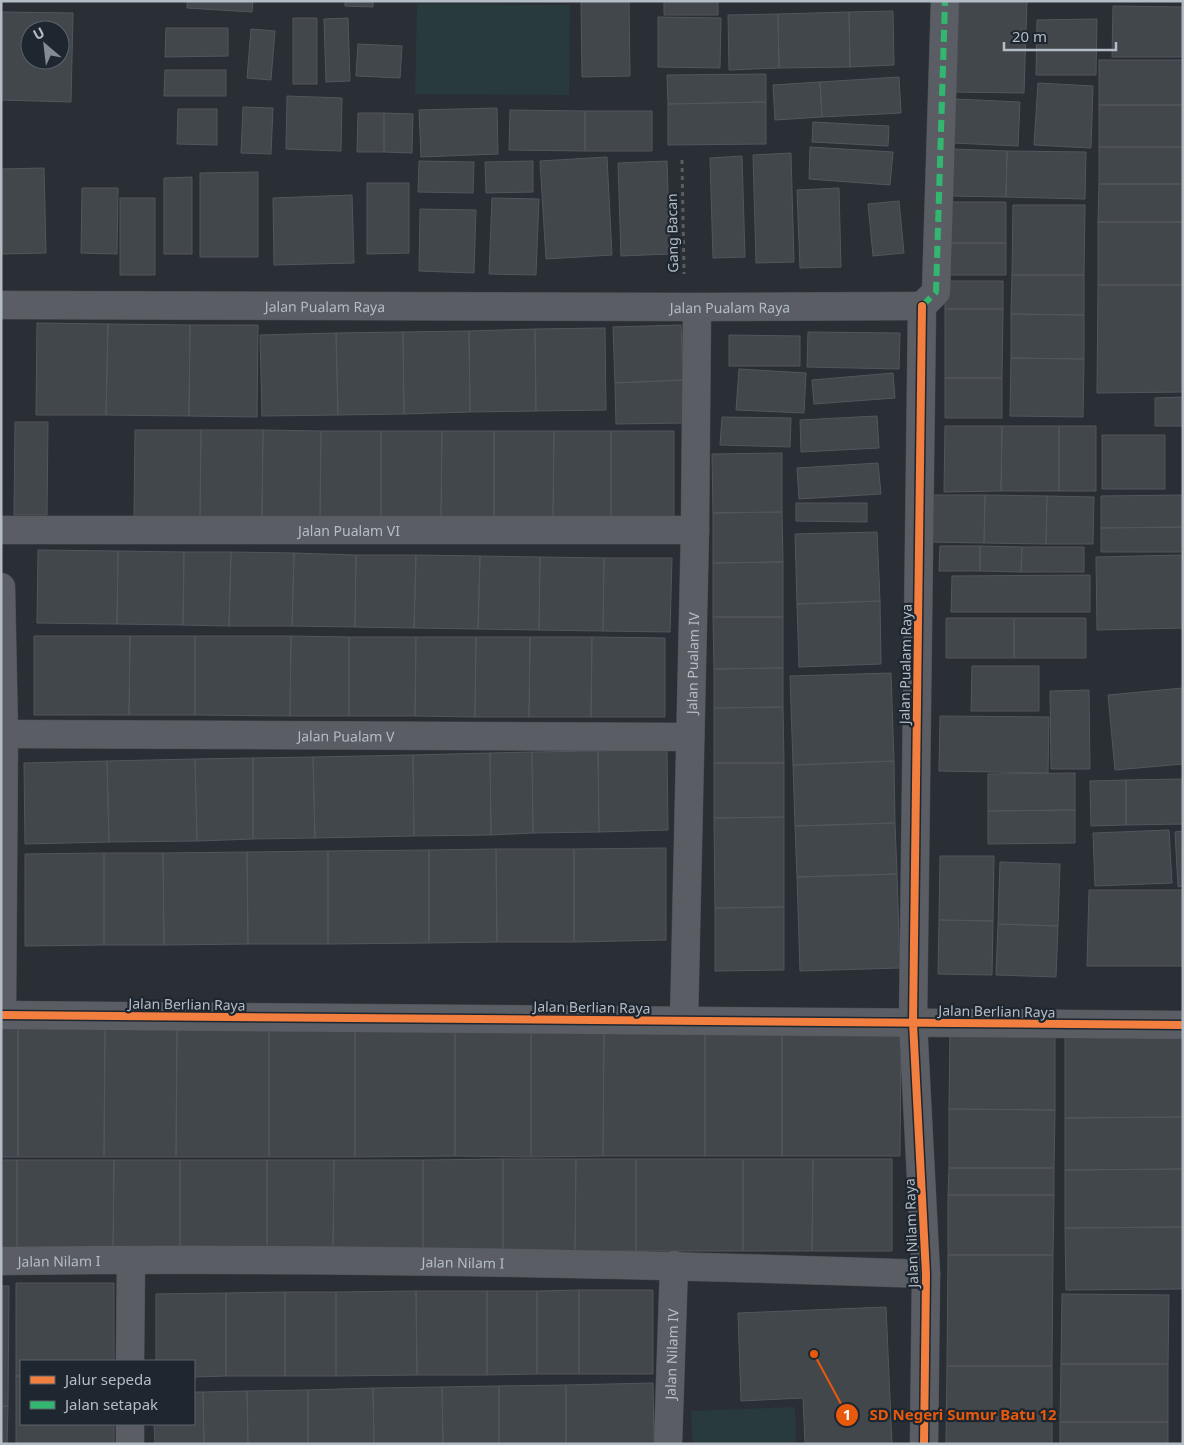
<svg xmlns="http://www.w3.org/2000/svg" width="1184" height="1445" viewBox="0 0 1184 1445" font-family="'Noto Sans',sans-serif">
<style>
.green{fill:#283a3b}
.building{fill:#42474c;stroke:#52565d;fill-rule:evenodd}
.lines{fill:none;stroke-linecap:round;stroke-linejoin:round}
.street-casing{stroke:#484b50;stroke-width:29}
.path{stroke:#585d61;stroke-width:3;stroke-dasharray:4 4;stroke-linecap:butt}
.street{stroke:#5a5e64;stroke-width:28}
.quiet{stroke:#33b770;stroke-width:6;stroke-dasharray:12 6;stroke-linecap:butt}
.cycleway-casing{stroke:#1e262f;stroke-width:11}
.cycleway{stroke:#f27e40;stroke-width:8}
.labels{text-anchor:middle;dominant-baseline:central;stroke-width:4.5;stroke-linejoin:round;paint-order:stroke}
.street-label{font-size:14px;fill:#b4bcc6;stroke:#1e262f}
.leader{fill:none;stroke:#e8590c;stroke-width:2}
.callout-dot{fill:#e8590c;stroke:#1e262f;stroke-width:2}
.mark-label{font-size:15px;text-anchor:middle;font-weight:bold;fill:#fff}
.callout-label{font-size:15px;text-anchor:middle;font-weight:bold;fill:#e8590c;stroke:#1e262f;stroke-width:4.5;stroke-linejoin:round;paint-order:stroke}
</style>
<rect width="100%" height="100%" fill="#2a2f35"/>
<path class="green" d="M 417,4 L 570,5 L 569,95 L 415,94 Z
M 795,1407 L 796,1444 L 693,1444 L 691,1411 Z"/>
<path class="building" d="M 187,1 L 253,1 L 252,12 L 187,8 Z
M 345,1 L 373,1 L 373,7 L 345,6 Z
M 581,1 L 629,1 L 630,76 L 582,77 Z
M 664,1 L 718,1 L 718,15 L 664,15 Z
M 951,1 L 1027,1 L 1024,93 L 948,92 Z
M 1113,6 L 1183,7 L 1183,57 L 1112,57 Z
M 893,11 L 894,65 L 850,67 L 849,12 Z
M 1,12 L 73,13 L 71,102 L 1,100 ZM 30,30 L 60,30 L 60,60 L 30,60 Z
M 849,12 L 850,67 L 779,68 L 778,14 Z
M 778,14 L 779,68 L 729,70 L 728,15 Z
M 658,17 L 721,18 L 720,68 L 658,67 Z
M 293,18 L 317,18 L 317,84 L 293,84 Z
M 348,18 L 350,81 L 326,82 L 324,19 Z
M 1097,19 L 1096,75 L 1036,75 L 1037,20 Z
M 166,28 L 228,28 L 228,56 L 165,57 Z
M 251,29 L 275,31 L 271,80 L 247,78 Z
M 358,44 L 402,46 L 400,78 L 356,76 Z
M 1099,60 L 1183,60 L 1183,105 L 1099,105 Z
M 165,70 L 226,70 L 226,96 L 164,96 Z
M 766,74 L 766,102 L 668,104 L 667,75 Z
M 899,77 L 901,113 L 822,117 L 820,82 Z
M 820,82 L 822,117 L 775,120 L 773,85 Z
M 1038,83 L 1093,86 L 1091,148 L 1034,145 Z
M 287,96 L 342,98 L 341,151 L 286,149 Z
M 956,99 L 1020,102 L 1018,146 L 953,143 Z
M 766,102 L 766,144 L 668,145 L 668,104 Z
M 1099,105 L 1183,105 L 1183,147 L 1099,147 Z
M 243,107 L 273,108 L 271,154 L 241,153 Z
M 497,108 L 498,154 L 421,157 L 419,110 Z
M 178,109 L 217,109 L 217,145 L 177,144 Z
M 510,110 L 585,111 L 585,151 L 509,150 Z
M 585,111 L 652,111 L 652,151 L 585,151 Z
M 358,113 L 384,113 L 384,152 L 357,152 Z
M 384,113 L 413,114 L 412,153 L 384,152 Z
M 813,122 L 889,126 L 888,146 L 812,142 Z
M 810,147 L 893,152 L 890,185 L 809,179 Z
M 1099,147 L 1183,147 L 1183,184 L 1099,184 Z
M 953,149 L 1007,151 L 1006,197 L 951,196 Z
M 1007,151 L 1086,152 L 1085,199 L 1006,197 Z
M 791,153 L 794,262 L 756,263 L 753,155 Z
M 742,156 L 745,257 L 713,258 L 710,158 Z
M 607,157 L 612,255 L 546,259 L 540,161 Z
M 419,161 L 474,162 L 473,193 L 418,192 Z
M 533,161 L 533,192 L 486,193 L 485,162 Z
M 667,161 L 670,254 L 621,256 L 618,163 Z
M 44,168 L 46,253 L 1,254 L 1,169 Z
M 258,172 L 258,257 L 200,257 L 200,173 Z
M 192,177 L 192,254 L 164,254 L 164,178 Z
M 367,183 L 409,183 L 409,253 L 367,254 Z
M 1099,184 L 1183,184 L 1183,222 L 1098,222 Z
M 82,188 L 118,188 L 117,254 L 81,253 Z
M 839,188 L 841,267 L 800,268 L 797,190 Z
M 352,195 L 354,263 L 274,265 L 273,198 Z
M 120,198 L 155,198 L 155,275 L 120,275 Z
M 492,198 L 539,199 L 536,275 L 489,274 Z
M 899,201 L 904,253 L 873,256 L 868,204 Z
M 948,202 L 1006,202 L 1006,243 L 948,243 Z
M 1013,205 L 1085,205 L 1084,275 L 1012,275 Z
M 420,209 L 476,210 L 474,273 L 419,271 Z
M 1098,222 L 1183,222 L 1183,285 L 1098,285 Z
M 948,243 L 1006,243 L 1006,275 L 948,275 Z
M 1012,275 L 1084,275 L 1084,315 L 1011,314 Z
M 945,281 L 1003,281 L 1003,309 L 945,309 Z
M 1098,285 L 1183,285 L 1183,392 L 1097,393 Z
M 945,309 L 1003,309 L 1002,378 L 945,378 Z
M 1011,314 L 1084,315 L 1084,359 L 1011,358 Z
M 37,323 L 108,324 L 106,415 L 36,415 Z
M 108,324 L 190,325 L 189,416 L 106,415 Z
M 190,325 L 258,325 L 257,417 L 189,416 Z
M 681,325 L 683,380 L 615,383 L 613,327 Z
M 605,328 L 606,410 L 536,411 L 535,329 Z
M 535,329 L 536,411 L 470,412 L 469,331 Z
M 469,331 L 470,412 L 404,414 L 403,332 Z
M 403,332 L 404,414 L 338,415 L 336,333 Z
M 808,332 L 900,333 L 899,369 L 807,367 Z
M 336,333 L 338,415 L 262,416 L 260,335 Z
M 729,335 L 800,336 L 800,366 L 729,366 Z
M 1011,358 L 1084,359 L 1083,417 L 1010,416 Z
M 739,369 L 806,373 L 804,413 L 736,410 Z
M 893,373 L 895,398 L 814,404 L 812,380 Z
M 945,378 L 1002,378 L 1002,418 L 945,418 Z
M 683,380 L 684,423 L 616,424 L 615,383 Z
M 1183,397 L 1183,426 L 1155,426 L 1155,398 Z
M 877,416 L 879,448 L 801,452 L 800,420 Z
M 722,417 L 791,418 L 790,447 L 720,445 Z
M 15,422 L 48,422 L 47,515 L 14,515 Z
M 945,426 L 1002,426 L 1001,491 L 944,492 Z
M 1002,426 L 1059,426 L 1059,491 L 1001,491 Z
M 1059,426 L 1096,426 L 1096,491 L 1059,491 Z
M 135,430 L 201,430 L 200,517 L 134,517 Z
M 201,430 L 263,430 L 262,517 L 200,517 Z
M 263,430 L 321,431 L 320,518 L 262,517 Z
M 321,431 L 381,431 L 381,517 L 320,518 Z
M 381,431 L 442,431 L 441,518 L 381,517 Z
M 442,431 L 494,431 L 494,517 L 441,518 Z
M 494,431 L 554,431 L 553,518 L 494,517 Z
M 554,431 L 611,431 L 611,518 L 553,518 Z
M 611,431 L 674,431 L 674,518 L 611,518 Z
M 1102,435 L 1165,435 L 1165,489 L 1102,489 Z
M 782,453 L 782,512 L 713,513 L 712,454 Z
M 878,463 L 881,494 L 799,499 L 797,468 Z
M 933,495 L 985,495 L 984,543 L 932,542 Z
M 985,495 L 1047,496 L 1046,544 L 984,543 Z
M 1183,495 L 1183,527 L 1101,528 L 1101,496 Z
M 1047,496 L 1094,497 L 1093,544 L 1046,544 Z
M 796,503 L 867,503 L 867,522 L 796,521 Z
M 782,512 L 783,562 L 713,563 L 713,513 Z
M 1183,527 L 1183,552 L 1101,552 L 1101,528 Z
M 877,532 L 880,601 L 797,604 L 795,534 Z
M 940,546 L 980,546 L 980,571 L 939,571 Z
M 980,546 L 1022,547 L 1021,572 L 980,571 Z
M 1022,547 L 1084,547 L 1084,572 L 1021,572 Z
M 38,550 L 118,551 L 117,624 L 37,623 Z
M 118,551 L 184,552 L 183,625 L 117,624 Z
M 184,552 L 231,552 L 229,626 L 183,625 Z
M 231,552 L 294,553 L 292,626 L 229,626 Z
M 294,553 L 356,555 L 355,627 L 292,626 Z
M 356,555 L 416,555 L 414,628 L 355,627 Z
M 416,555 L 480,556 L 478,629 L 414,628 Z
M 1183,555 L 1183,628 L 1097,630 L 1096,557 Z
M 480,556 L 540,557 L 539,630 L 478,629 Z
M 540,557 L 604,558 L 603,631 L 539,630 Z
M 604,558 L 672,558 L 670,632 L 603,631 Z
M 783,562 L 783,617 L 713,617 L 713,563 Z
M 1090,575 L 1090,612 L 951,612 L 952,576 Z
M 880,601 L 881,664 L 799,667 L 797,604 Z
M 713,617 L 783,617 L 783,668 L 714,669 Z
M 946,618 L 1014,618 L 1014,658 L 946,658 Z
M 1014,618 L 1086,618 L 1086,658 L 1014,658 Z
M 34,636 L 130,636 L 129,715 L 34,715 Z
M 130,636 L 195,636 L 195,715 L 129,715 Z
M 195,636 L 291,636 L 290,716 L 195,715 Z
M 291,636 L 349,637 L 349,716 L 290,716 Z
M 349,637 L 416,637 L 415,716 L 349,716 Z
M 416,637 L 476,637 L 475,717 L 415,716 Z
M 476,637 L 530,637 L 529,717 L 475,717 Z
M 530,637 L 592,637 L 591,717 L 529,717 Z
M 592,637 L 665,638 L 665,717 L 591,717 Z
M 972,666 L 1039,666 L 1039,711 L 971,711 Z
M 783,668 L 783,707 L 714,708 L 714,669 Z
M 891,673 L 894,761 L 793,765 L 790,676 Z
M 1183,688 L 1183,764 L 1115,770 L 1108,695 Z
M 1089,690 L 1090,769 L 1051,769 L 1050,691 Z
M 783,707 L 784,763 L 714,763 L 714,708 Z
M 940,716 L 1049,717 L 1048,773 L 939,771 Z
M 667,749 L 668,830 L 599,832 L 598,751 Z
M 598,751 L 599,832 L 533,833 L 532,752 Z
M 532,752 L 533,833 L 491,835 L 490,753 Z
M 490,753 L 491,835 L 414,836 L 413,755 Z
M 413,755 L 414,836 L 315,838 L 313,757 Z
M 313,757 L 315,838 L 253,839 L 253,758 Z
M 253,758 L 253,839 L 197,841 L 195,759 Z
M 195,759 L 197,841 L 109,842 L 107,761 Z
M 107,761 L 109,842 L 25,844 L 24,763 Z
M 894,761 L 895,823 L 795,826 L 793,765 Z
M 714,763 L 784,763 L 784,817 L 714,818 Z
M 1075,773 L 1075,810 L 988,811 L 988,774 Z
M 1183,779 L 1183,824 L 1126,825 L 1126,780 Z
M 1126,780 L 1126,825 L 1091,826 L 1090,781 Z
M 1075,810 L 1075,843 L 988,844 L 988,811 Z
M 784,817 L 784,907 L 715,908 L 714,818 Z
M 895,823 L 897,874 L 797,877 L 795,826 Z
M 1169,830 L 1172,883 L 1095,886 L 1093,833 Z
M 1183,831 L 1183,886 L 1178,887 L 1175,832 Z
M 666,848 L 666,940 L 574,942 L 574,849 Z
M 496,849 L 574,849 L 574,942 L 497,942 Z
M 496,849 L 497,942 L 429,943 L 429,850 Z
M 429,850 L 429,943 L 328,944 L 328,851 Z
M 328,851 L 328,944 L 248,944 L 247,852 Z
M 247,852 L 248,944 L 164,945 L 163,853 Z
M 104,853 L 163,853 L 164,945 L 104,945 Z
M 104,853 L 104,945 L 25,946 L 25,854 Z
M 940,856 L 994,856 L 993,921 L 939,920 Z
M 1000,862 L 1060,864 L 1058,926 L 998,924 Z
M 897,874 L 900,968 L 800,971 L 797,877 Z
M 1089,890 L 1183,890 L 1183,966 L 1087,966 Z
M 784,907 L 784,970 L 715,971 L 715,908 Z
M 939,920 L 993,921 L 992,975 L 938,974 Z
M 998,924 L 1058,926 L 1056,977 L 996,975 Z
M 705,1024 L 782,1025 L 782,1156 L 705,1156 Z
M 705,1024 L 705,1156 L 603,1156 L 604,1025 Z
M 355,1025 L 455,1025 L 455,1156 L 355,1157 Z
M 355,1025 L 355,1157 L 269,1157 L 269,1026 Z
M 455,1025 L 531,1025 L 531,1157 L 455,1156 Z
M 531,1025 L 604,1025 L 603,1156 L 531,1157 Z
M 782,1025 L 901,1025 L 900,1156 L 782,1156 Z
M 1,1026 L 18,1026 L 18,1157 L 1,1157 Z
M 18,1026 L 105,1026 L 104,1157 L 18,1157 Z
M 105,1026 L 177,1026 L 176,1157 L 104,1157 Z
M 177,1026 L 269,1026 L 269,1157 L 176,1157 Z
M 950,1026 L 1055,1026 L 1055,1110 L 949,1109 Z
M 1183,1026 L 1183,1117 L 1065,1118 L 1065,1028 Z
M 949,1109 L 1055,1110 L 1054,1168 L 949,1168 Z
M 1183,1117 L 1183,1169 L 1065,1170 L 1065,1118 Z
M 503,1159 L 576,1159 L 575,1251 L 503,1252 Z
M 503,1159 L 503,1252 L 423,1251 L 423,1160 Z
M 576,1159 L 636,1159 L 636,1251 L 575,1251 Z
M 636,1159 L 743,1159 L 743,1251 L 636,1251 Z
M 743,1159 L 813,1159 L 812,1251 L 743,1251 Z
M 813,1159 L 892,1159 L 892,1251 L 812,1251 Z
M 1,1160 L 17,1160 L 17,1253 L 1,1253 Z
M 17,1160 L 114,1160 L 113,1252 L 17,1253 Z
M 114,1160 L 180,1160 L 180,1252 L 113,1252 Z
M 180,1160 L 267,1160 L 267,1252 L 180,1252 Z
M 267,1160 L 334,1160 L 333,1252 L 267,1252 Z
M 334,1160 L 423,1160 L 423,1251 L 333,1252 Z
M 949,1168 L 1054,1168 L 1054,1195 L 948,1195 Z
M 1183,1169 L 1183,1227 L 1065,1228 L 1065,1170 Z
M 948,1195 L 1054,1195 L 1053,1255 L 948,1255 Z
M 1183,1227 L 1183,1289 L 1066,1290 L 1065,1228 Z
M 948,1255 L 1053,1255 L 1052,1366 L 947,1366 Z
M 16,1283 L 114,1283 L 114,1361 L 21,1361 L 21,1376 L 16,1376 Z
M 1,1286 L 9,1286 L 8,1406 L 1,1406 Z
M 579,1290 L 653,1290 L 653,1374 L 579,1374 Z
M 579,1290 L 579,1374 L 537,1374 L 537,1291 Z
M 416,1291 L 487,1291 L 487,1375 L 417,1375 Z
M 416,1291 L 417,1375 L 336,1376 L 336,1292 Z
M 487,1291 L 537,1291 L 537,1374 L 487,1375 Z
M 285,1292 L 336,1292 L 336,1376 L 285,1376 Z
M 285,1292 L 285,1376 L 226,1376 L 226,1293 Z
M 226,1293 L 226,1376 L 194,1377 L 194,1361 L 156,1361 L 156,1294 Z
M 1062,1294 L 1169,1295 L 1168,1364 L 1061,1364 Z
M 886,1307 L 892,1444 L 805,1444 L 803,1398 L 741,1401 L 738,1313 Z
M 1061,1364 L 1168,1364 L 1168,1422 L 1060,1422 Z
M 947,1366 L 1052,1366 L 1052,1444 L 946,1444 Z
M 16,1376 L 21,1376 L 21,1424 L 114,1424 L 114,1444 L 16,1444 Z
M 653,1383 L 654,1444 L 566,1444 L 566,1385 Z
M 566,1385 L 566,1444 L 499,1444 L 499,1386 Z
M 499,1386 L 499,1444 L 443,1444 L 442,1387 Z
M 442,1387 L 443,1444 L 374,1444 L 373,1388 Z
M 373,1388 L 374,1444 L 308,1444 L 308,1390 Z
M 308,1390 L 308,1444 L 248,1444 L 247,1391 Z
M 247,1391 L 248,1444 L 204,1444 L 203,1392 Z
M 194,1392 L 203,1392 L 204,1444 L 155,1444 L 154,1424 L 194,1424 Z
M 1,1406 L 8,1406 L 7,1444 L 1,1444 Z
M 1060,1422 L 1168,1422 L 1168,1444 L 1060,1444 Z"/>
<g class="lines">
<g class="street-casing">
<g id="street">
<path id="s1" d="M 1,305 L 697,307 L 922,306"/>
<path d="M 922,306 L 913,1023 L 926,1274 L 924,1444"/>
<path d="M 922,306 L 936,292 L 945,1"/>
<path id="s2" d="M 1,530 L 695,530"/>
<path d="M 1,587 L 4,734 L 2,1015"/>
<path id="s3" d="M 4,734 L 690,737"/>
<path d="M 1,1015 L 1183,1025"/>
<path id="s4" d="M 684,1021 L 695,530 L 697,307"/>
<path id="s5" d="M 1,1261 C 310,1257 618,1263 926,1274"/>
<path d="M 130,1361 L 131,1260"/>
<path d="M 130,1444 L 130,1424"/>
<path id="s6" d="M 668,1444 L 674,1265"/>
</g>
</g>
<path class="path" d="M 682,160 L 684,274"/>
<use href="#street" class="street"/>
<path class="quiet" d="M 922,306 L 936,292 L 945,1"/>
<g class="cycleway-casing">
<path id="cycleway" d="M 922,306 L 913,1023 L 926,1274 L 924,1444
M 1,1015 L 1183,1025"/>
</g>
<use href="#cycleway" class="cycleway"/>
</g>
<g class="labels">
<g class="street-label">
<text transform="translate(672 233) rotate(-91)">Gang Bacan</text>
<text stroke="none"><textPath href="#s1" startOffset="324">Jalan Pualam Raya</textPath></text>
<text stroke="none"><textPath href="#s1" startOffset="729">Jalan Pualam Raya</textPath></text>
<text stroke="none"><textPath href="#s2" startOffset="348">Jalan Pualam VI</textPath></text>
<text stroke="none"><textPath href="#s4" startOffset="358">Jalan Pualam IV</textPath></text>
<text transform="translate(905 664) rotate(-89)">Jalan Pualam Raya</text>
<text stroke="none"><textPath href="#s3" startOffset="342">Jalan Pualam V</textPath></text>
<text transform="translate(187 1004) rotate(1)">Jalan Berlian Raya</text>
<text transform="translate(592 1007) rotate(1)">Jalan Berlian Raya</text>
<text transform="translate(997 1011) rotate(1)">Jalan Berlian Raya</text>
<text transform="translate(911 1233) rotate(-92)">Jalan Nilam Raya</text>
<text stroke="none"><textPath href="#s5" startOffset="58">Jalan Nilam I</textPath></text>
<text stroke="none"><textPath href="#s5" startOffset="462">Jalan Nilam I</textPath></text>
<text stroke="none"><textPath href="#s6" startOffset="90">Jalan Nilam IV</textPath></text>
</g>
</g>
<path class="leader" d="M814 1354L847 1415"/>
<g class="callout-dot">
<circle cx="814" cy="1354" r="5"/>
<circle cx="847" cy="1415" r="12"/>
</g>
<g class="mark-label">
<text x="847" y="1420">1</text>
</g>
<g class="callout-label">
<text x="963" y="1420">SD Negeri Sumur Batu 12</text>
</g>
<rect width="1184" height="1445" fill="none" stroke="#b4bcc6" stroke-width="5"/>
<rect x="20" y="1360" width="175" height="65" fill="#1e262f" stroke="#5a626b"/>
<rect x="30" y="1376" width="25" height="8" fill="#f27e40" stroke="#5a626b"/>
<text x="65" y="1385" font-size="15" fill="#b4bcc6">Jalur sepeda</text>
<rect x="30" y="1401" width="25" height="8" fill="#33b770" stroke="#5a626b"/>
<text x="65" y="1410" font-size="15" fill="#b4bcc6">Jalan setapak</text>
<g transform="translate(45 45) rotate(332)"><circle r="24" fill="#1e262f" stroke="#5a626b"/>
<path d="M0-4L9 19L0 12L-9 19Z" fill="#848b93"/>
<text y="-8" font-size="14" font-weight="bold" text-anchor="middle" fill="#b4bcc6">U</text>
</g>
<path d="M1004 42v8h112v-8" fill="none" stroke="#b4bcc6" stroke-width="2.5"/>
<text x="1012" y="42" font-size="15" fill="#b4bcc6" stroke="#1e262f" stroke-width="4" paint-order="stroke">20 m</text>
</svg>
